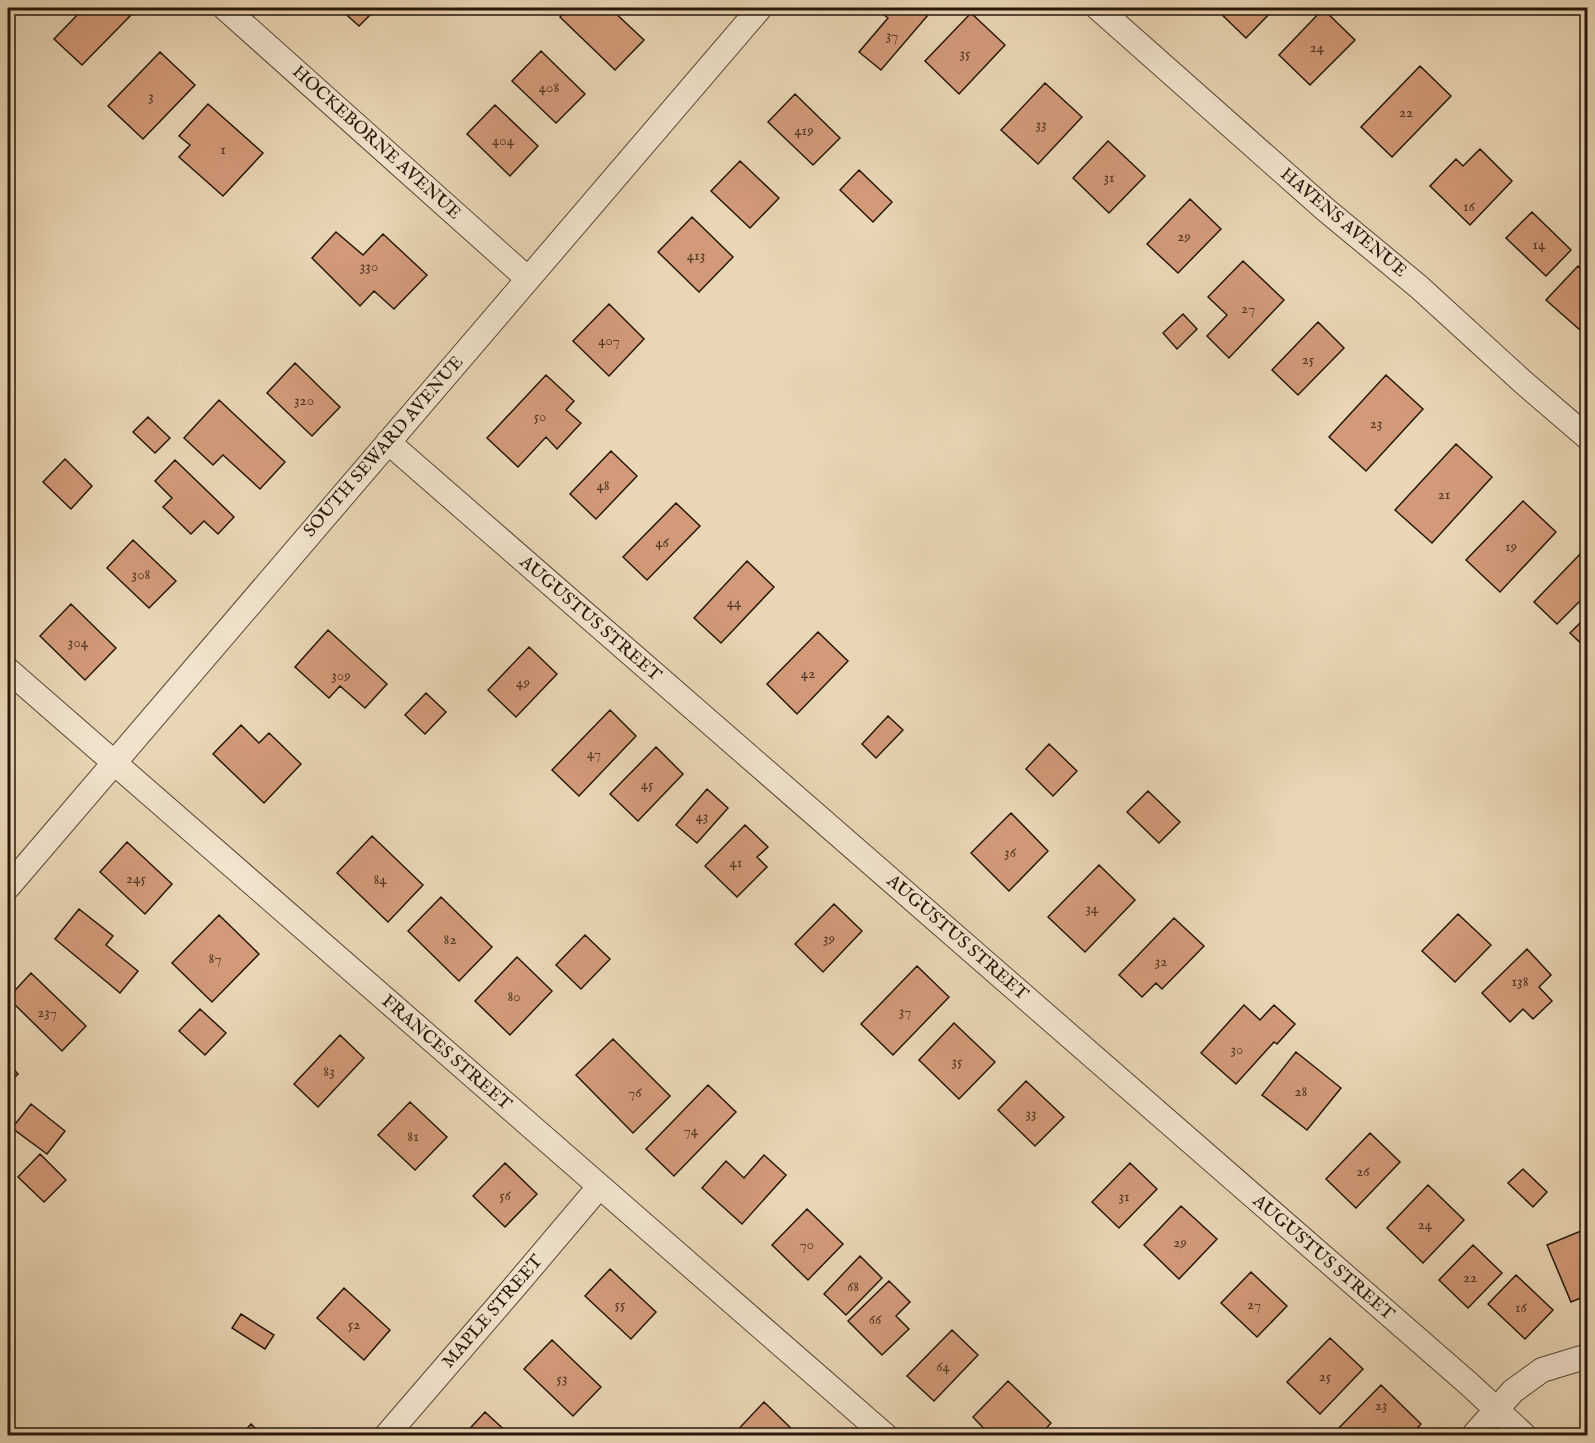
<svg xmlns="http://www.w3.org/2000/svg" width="1595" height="1443" viewBox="0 0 1595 1443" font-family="'IM FELL English',serif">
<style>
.building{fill:#d29a79;stroke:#27170b;stroke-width:1.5}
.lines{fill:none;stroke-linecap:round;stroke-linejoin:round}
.minor-casing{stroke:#584735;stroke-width:26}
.minor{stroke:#f1e4ce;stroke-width:24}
.labels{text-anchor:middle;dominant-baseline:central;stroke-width:4.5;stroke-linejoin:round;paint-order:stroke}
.number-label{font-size:15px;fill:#523826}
.street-label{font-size:18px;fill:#27170b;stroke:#f1e4ce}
</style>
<rect width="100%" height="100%" fill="#e9d6b4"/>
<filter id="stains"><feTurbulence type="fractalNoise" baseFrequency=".00333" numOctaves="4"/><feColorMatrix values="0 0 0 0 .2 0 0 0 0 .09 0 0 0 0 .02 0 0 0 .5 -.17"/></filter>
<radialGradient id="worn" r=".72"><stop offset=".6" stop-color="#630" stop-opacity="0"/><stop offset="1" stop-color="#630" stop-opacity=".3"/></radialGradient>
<path class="building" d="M 84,8 L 125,8 L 132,14 L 82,65 L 54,39 Z
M 339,8 L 377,8 L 359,26 Z
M 570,8 L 610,8 L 644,40 L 615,70 L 560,17 Z
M 875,8 L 934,8 L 881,70 L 859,52 L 888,18 Z
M 1215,8 L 1275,8 L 1246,38 Z
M 1323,9 L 1355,40 L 1310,85 L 1279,55 Z
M 971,13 L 1005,45 L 959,94 L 925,61 Z
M 541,51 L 585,94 L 556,123 L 512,81 Z
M 160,52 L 195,85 L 143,139 L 108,106 Z
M 1420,66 L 1451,96 L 1392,157 L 1361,127 Z
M 1045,83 L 1082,117 L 1038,164 L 1001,130 Z
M 795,94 L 840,138 L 813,165 L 768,122 Z
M 208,104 L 263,153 L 223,196 L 179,157 L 190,145 L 179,136 Z
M 495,105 L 538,146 L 510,176 L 467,134 Z
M 1108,141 L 1145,176 L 1109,213 L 1073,178 Z
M 1480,149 L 1512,181 L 1470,225 L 1430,186 L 1456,159 L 1463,166 Z
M 740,161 L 779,198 L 750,228 L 711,191 Z
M 859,170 L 892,202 L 873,222 L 840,190 Z
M 1190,199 L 1221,229 L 1178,273 L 1147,244 Z
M 1532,212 L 1571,250 L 1546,276 L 1506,238 Z
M 692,217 L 733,257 L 699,292 L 658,252 Z
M 336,232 L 363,255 L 383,234 L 427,275 L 394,309 L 374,291 L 360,306 L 312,258 Z
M 1243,261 L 1284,300 L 1229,358 L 1207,336 L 1227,315 L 1208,297 Z
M 1578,266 L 1588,275 L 1588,337 L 1546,300 Z
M 609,304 L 644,339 L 609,376 L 573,341 Z
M 1183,314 L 1197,329 L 1177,349 L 1163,333 Z
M 1318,322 L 1344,348 L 1298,395 L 1272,370 Z
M 295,363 L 340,407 L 312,436 L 267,393 Z
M 546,375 L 574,401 L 566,410 L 581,423 L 557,449 L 546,437 L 518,467 L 487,438 Z
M 1386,375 L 1423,409 L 1366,471 L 1329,437 Z
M 219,400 L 285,462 L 260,489 L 223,455 L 213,465 L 184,438 Z
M 148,417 L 170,438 L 155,453 L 133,432 Z
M 1456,444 L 1492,477 L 1432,543 L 1395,510 Z
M 611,451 L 637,476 L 596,519 L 570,494 Z
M 65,459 L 92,486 L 71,509 L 43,482 Z
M 175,460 L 234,517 L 218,534 L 204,521 L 191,534 L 163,507 L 172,498 L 155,481 Z
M 1523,501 L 1556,532 L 1500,592 L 1466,560 Z
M 676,503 L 700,526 L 647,580 L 623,557 Z
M 133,540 L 176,581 L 149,608 L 107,568 Z
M 1582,552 L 1588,558 L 1588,593 L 1557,624 L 1534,602 Z
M 747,561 L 774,587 L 721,643 L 694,618 Z
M 71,604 L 116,648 L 85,680 L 40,636 Z
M 1588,615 L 1588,650 L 1570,633 Z
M 328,630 L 387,684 L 365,708 L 340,686 L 329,698 L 295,667 Z
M 818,632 L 848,661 L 797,714 L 767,684 Z
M 529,647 L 557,674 L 516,717 L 488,690 Z
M 426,693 L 446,712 L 425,734 L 405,715 Z
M 610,710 L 636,736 L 579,796 L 552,770 Z
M 888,716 L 903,730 L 876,758 L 862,744 Z
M 241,725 L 259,743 L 269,733 L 301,764 L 264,803 L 213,754 Z
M 1049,744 L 1077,771 L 1053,796 L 1026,769 Z
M 656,747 L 683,774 L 638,821 L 610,794 Z
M 707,789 L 728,808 L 697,843 L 676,825 Z
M 1148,791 L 1180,822 L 1159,843 L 1127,812 Z
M 1011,813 L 1048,851 L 1009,891 L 971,853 Z
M 745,825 L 768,847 L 757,857 L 767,867 L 737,897 L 705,866 Z
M 372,836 L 423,885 L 388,922 L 337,873 Z
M 127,842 L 172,884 L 145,914 L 100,872 Z
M 1099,865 L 1135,900 L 1085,952 L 1048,917 Z
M 441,897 L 492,947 L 459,981 L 408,931 Z
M 834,904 L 862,931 L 823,972 L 795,944 Z
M 79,909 L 113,936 L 106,945 L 138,971 L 120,993 L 55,939 Z
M 1458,914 L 1491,945 L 1455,982 L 1422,951 Z
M 219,915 L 259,954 L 212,1002 L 172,963 Z
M 1174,918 L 1204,946 L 1162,989 L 1156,983 L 1142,997 L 1119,975 Z
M 585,935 L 610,959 L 581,989 L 556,965 Z
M 1527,949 L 1551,975 L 1539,987 L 1552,1001 L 1533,1019 L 1523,1009 L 1510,1022 L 1482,993 Z
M 517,957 L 552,991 L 510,1035 L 475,1001 Z
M 917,966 L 949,997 L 893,1055 L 861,1024 Z
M 31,973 L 86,1026 L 62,1051 L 8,998 Z
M 1244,1005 L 1260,1020 L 1274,1005 L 1295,1024 L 1277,1044 L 1274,1042 L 1236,1084 L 1201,1053 Z
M 200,1009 L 226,1033 L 205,1055 L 179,1031 Z
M 954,1023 L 995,1062 L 959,1099 L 919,1060 Z
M 340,1035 L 364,1058 L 318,1107 L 294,1084 Z
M 613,1039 L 670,1096 L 633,1133 L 576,1075 Z
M 1296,1052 L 1341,1088 L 1307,1130 L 1262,1095 Z
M 8,1063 L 18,1074 L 8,1084 Z
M 1026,1081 L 1064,1117 L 1035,1146 L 998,1110 Z
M 708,1085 L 736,1112 L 674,1176 L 646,1149 Z
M 410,1102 L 447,1137 L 415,1170 L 378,1135 Z
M 31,1104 L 65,1131 L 47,1154 L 12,1128 Z
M 1370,1133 L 1400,1162 L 1356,1208 L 1326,1179 Z
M 40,1154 L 66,1180 L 44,1202 L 18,1177 Z
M 764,1155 L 786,1175 L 742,1224 L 702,1188 L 726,1161 L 744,1178 Z
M 505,1163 L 537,1194 L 505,1227 L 473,1196 Z
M 1130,1163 L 1157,1189 L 1119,1228 L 1092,1202 Z
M 1523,1169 L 1547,1192 L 1533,1207 L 1508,1183 Z
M 1428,1185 L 1464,1220 L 1423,1263 L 1387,1228 Z
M 1181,1206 L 1217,1239 L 1179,1279 L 1144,1245 Z
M 807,1209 L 843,1244 L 808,1280 L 772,1245 Z
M 1588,1228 L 1588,1295 L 1571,1302 L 1547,1245 Z
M 1473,1245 L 1502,1273 L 1468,1308 L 1439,1280 Z
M 860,1256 L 882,1278 L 846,1315 L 824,1294 Z
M 610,1269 L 656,1312 L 631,1339 L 585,1296 Z
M 1251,1272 L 1287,1306 L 1257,1337 L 1221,1303 Z
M 1516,1275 L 1553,1310 L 1525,1339 L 1488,1304 Z
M 889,1281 L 910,1302 L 896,1316 L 909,1329 L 882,1355 L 848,1321 Z
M 344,1288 L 390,1330 L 364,1360 L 317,1318 Z
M 241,1314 L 274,1335 L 265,1349 L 232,1328 Z
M 952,1330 L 978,1355 L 934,1401 L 907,1376 Z
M 1330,1338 L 1363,1369 L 1320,1414 L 1287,1382 Z
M 552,1340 L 601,1387 L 573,1416 L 524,1369 Z
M 1008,1381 L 1051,1423 L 1039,1436 L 991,1436 L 973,1417 Z
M 1381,1385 L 1421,1424 L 1410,1436 L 1335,1436 L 1333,1434 Z
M 764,1402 L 799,1436 L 732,1436 Z
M 485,1412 L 511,1436 L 463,1436 Z
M 251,1424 L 263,1436 L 240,1436 Z"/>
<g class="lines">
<g class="minor-casing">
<path id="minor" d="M 225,8 L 528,279
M 1098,8 L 1326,210 L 1419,287 L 1523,382 L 1588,438
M 388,442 L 1469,1384 L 1525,1436
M 8,670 L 886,1436
M 8,887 L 760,8
M 386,1436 L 517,1284 L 599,1187
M 1473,1436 L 1513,1391 L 1542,1370 L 1588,1356"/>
</g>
<use href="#minor" class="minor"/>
</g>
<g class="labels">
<g class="number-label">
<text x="892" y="35">37</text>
<text x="1317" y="47">24</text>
<text x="965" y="53">35</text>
<text x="549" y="87">408</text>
<text x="151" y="96">3</text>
<text x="1406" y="112">22</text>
<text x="1041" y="124">33</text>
<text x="804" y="130">419</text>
<text x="503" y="140">404</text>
<text x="223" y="149">1</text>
<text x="1109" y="177">31</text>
<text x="1469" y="206">16</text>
<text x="1184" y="236">29</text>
<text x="1539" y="244">14</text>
<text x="696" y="255">413</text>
<text x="369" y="266">330</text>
<text x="1248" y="308">27</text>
<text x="609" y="340">407</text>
<text x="1308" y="359">25</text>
<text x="304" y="400">320</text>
<text x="540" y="416">50</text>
<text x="1376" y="423">23</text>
<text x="603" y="485">48</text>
<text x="1444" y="494">21</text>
<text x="662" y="542">46</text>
<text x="1511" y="546">19</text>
<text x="141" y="574">308</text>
<text x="734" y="602">44</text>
<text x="78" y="642">304</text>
<text x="808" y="673">42</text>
<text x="341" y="675">309</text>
<text x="523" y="682">49</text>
<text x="594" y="753">47</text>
<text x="647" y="784">45</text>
<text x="702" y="816">43</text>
<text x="1010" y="852">36</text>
<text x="736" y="862">41</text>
<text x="136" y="878">245</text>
<text x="380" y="879">84</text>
<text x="1092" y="908">34</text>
<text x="829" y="938">39</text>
<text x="450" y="939">82</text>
<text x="215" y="958">87</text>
<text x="1161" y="961">32</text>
<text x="1520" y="981">138</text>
<text x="514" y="996">80</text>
<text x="905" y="1011">37</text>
<text x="47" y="1012">237</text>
<text x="1237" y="1049">30</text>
<text x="957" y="1061">35</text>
<text x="329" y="1071">83</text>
<text x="1301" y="1091">28</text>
<text x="635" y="1092">76</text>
<text x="1031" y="1113">33</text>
<text x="691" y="1130">74</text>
<text x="413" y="1136">81</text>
<text x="1363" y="1171">26</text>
<text x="505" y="1195">56</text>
<text x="1124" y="1196">31</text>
<text x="1425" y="1224">24</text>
<text x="1180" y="1242">29</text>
<text x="807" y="1244">70</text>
<text x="1470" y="1277">22</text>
<text x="853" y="1286">68</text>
<text x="620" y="1304">55</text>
<text x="1254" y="1304">27</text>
<text x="1521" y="1307">16</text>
<text x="875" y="1319">66</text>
<text x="354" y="1324">52</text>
<text x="943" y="1366">64</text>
<text x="1325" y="1376">25</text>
<text x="562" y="1378">53</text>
<text x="1381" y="1405">23</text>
</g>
<g class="street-label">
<text transform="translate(376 143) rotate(42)">HOCKEBORNE AVENUE</text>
<text transform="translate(1343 223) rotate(40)">HAVENS AVENUE</text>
<text transform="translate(384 447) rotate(-49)">SOUTH SEWARD AVENUE</text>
<text transform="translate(590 619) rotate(41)">AUGUSTUS STREET</text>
<text transform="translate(957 938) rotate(41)">AUGUSTUS STREET</text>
<text transform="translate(446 1053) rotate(41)">FRANCES STREET</text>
<text transform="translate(1323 1258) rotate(41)">AUGUSTUS STREET</text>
<text transform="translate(493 1312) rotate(-49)">MAPLE STREET</text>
</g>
</g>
<rect width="1595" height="1443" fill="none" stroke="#e9d6b4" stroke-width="30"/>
<rect x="9" y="9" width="1577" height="1425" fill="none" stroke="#27170b" stroke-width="3"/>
<rect x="15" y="15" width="1565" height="1413" fill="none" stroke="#27170b" stroke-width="1.5"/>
<rect width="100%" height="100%" filter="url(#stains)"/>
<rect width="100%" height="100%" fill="url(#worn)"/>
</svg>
